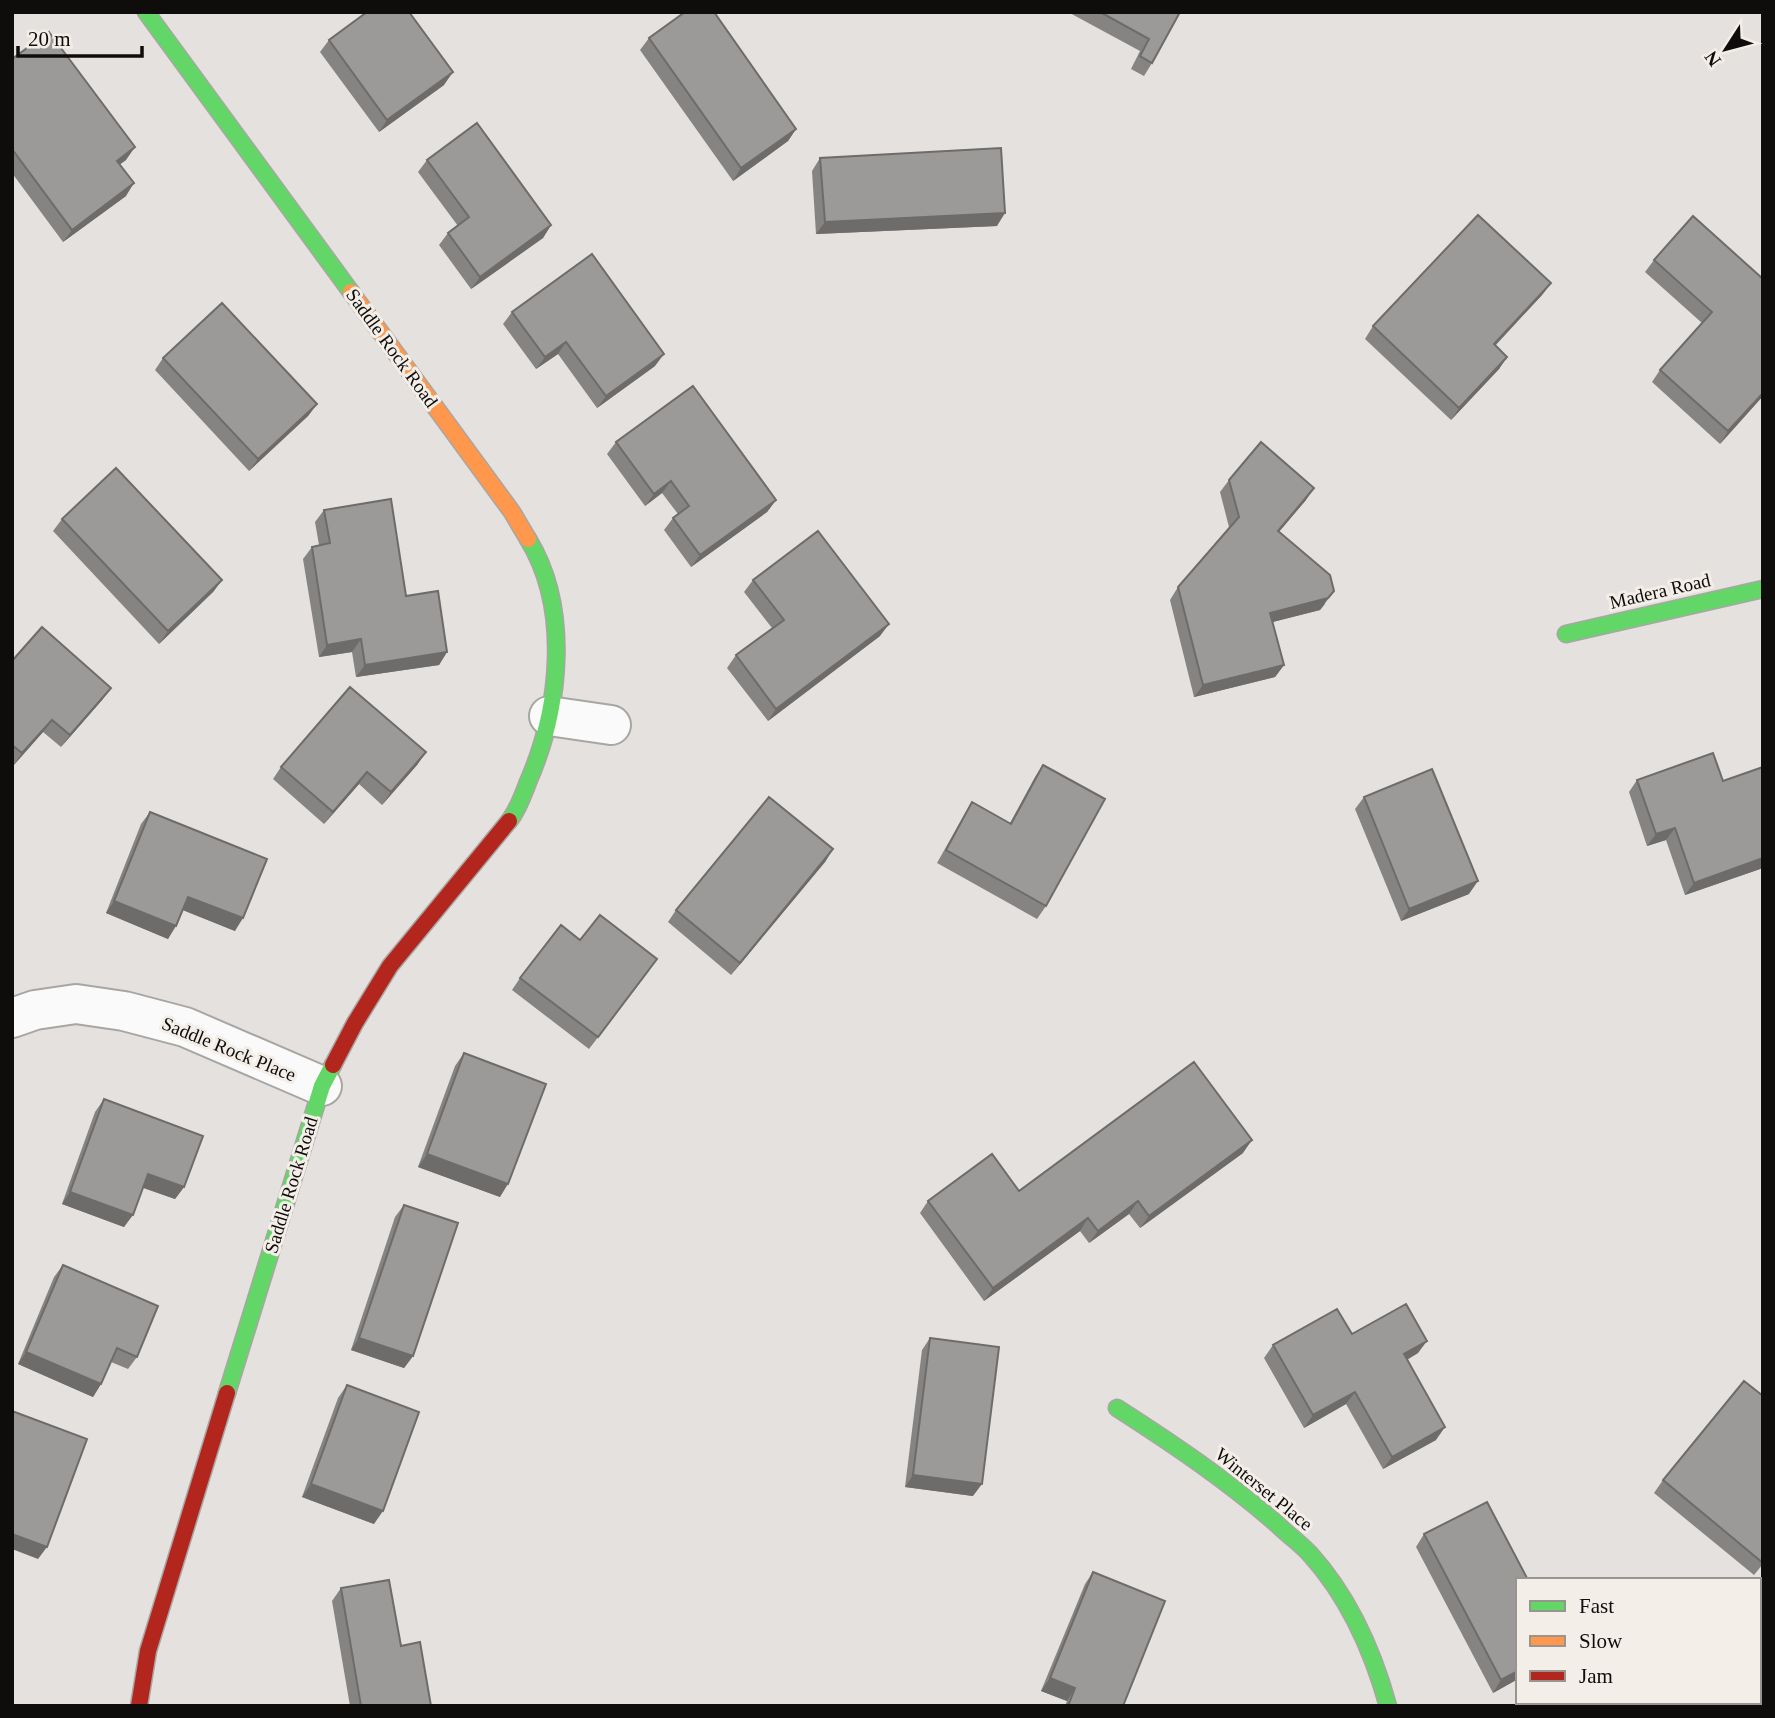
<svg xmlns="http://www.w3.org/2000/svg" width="1775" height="1718" viewBox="0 0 1775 1718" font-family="Georgia,serif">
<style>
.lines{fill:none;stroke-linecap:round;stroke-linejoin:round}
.street-casing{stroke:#a8a6a3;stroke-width:42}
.fast-casing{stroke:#a8a6a3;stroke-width:19}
.slow-casing{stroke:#a8a6a3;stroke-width:19}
.jam-casing{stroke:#a8a6a3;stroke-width:19}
.street{stroke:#fbfafa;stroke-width:38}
.fast{stroke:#63d668;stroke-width:16}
.slow{stroke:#ff974d;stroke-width:16}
.jam{stroke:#b3261e;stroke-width:16}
.wall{fill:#868483}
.shaded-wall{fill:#6d6c6a}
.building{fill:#9c9a98;stroke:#6d6c6a;stroke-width:2}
.labels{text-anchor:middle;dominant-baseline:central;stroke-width:6;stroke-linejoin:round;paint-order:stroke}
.street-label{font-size:19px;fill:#0f0d0b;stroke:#f4eee8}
</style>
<rect width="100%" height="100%" fill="#e4e1de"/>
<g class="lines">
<g class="street-casing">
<path id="street" d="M 549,716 L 611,725
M 12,1018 L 35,1010 L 76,1004 L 124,1011 L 185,1027 L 322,1086"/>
</g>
<g class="fast-casing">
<path id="fast" d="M 146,12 L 351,292
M 1566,634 L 1763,589
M 509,821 C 518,810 523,795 528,782 C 560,709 571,609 528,539
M 227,1393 L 322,1086 L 333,1065
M 1117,1408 C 1173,1444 1228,1481 1278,1525 C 1288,1535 1300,1543 1310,1554 C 1348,1596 1373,1652 1388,1706"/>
</g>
<g class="slow-casing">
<path id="slow" d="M 351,292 L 512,512 L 528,539"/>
</g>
<g class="jam-casing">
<path id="jam" d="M 333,1065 L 355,1023 L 390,966 L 509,821
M 139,1706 L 148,1651 L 227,1393"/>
</g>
<use href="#street" class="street"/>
<use href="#fast" class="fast"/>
<use href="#slow" class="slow"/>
<use href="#jam" class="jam"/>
</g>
<path class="wall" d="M 1068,12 L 1180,12 L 1152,63 L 1144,76 L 1131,69 L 1140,51 Z
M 649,38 L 796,129 L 788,141 L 733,181 L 640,50 Z
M 329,40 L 444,85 L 379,132 L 320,52 Z
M 12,59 L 126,160 L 120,164 L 126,196 L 63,242 L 12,173 Z
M 820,158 L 997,226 L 816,234 L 812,171 Z
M 427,160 L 551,225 L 543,238 L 471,289 L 439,245 L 448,233 L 458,226 L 418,172 Z
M 1654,260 L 1763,279 L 1763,396 L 1720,444 L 1652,382 L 1660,370 L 1702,323 L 1645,272 Z
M 1551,283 L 1542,295 L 1495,346 L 1507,357 L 1499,369 L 1451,420 L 1365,339 L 1373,326 Z
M 512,312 L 655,366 L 597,408 L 558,354 L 536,369 L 503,324 Z
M 163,358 L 317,404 L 308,416 L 249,471 L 155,370 Z
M 616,442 L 776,500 L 767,512 L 691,567 L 664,530 L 673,518 L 678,514 L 662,493 L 645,506 L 607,454 Z
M 1229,480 L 1306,500 L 1279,532 L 1325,604 L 1320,610 L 1272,622 L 1284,665 L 1275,677 L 1194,697 L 1170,600 L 1178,587 L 1229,527 L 1220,492 Z
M 324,510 L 406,596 L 447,652 L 439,665 L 356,677 L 352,652 L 319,657 L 303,559 L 312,547 L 319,545 L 315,522 Z
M 62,519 L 222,580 L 213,592 L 159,644 L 53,531 Z
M 753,580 L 880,636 L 768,721 L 727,668 L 736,655 L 772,628 L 744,592 Z
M 12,661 L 111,688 L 102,700 L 61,747 L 43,732 L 13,766 Z
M 426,752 L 417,765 L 382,805 L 359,784 L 324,824 L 273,779 L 281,767 Z
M 1043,765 L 1046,906 L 1037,919 L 937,863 L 964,815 L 972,802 L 1010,823 L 1035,777 Z
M 1763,767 L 1763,868 L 1685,895 L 1666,840 L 1647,846 L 1629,792 L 1637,780 L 1723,781 Z
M 1364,797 L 1469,894 L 1401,921 L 1355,809 Z
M 150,812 L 235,931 L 183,910 L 168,939 L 106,913 L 141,824 Z
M 833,849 L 825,862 L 731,975 L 668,922 L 676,910 Z
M 580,940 L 649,971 L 589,1049 L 512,990 L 520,978 Z
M 464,1053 L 500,1197 L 418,1167 L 455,1066 Z
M 104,1099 L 184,1187 L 175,1199 L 143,1188 L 124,1227 L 62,1204 L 95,1112 Z
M 1243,1153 L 1140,1228 L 1129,1214 L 1089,1243 L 1080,1231 L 984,1301 L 920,1213 L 928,1201 L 1019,1191 Z
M 404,1205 L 413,1356 L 404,1368 L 351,1350 L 395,1217 Z
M 63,1265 L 137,1357 L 128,1369 L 111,1362 L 101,1384 L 93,1397 L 18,1364 L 54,1277 Z
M 1352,1334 L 1418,1353 L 1407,1360 L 1436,1440 L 1383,1469 L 1346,1404 L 1304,1428 L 1264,1358 L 1273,1345 Z
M 930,1338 L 973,1496 L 905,1487 L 922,1350 Z
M 347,1385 L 374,1524 L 302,1497 L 338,1398 Z
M 1763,1396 L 1763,1564 L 1754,1575 L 1654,1493 L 1663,1480 Z
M 1424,1534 L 1518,1580 L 1518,1679 L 1493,1693 L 1416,1547 Z
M 1093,1572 L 1123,1706 L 1065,1706 L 1067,1701 L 1041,1691 L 1085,1584 Z
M 341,1588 L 401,1646 L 431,1706 L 350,1706 L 332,1601 Z"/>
<path class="shaded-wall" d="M 453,72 L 444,85 L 379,132 L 387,120 Z
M 796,129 L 788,141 L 733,181 L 741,168 Z
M 135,147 L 126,160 L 108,173 L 117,161 Z
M 134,183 L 126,196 L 63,242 L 72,230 Z
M 1005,213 L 997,226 L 816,234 L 825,222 Z
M 551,225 L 543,238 L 471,289 L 480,277 Z
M 1551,283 L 1542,295 L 1485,356 L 1494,344 Z
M 566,342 L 558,354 L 536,369 L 545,357 Z
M 664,354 L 655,366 L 597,408 L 606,396 Z
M 1507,357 L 1499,369 L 1451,420 L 1459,408 Z
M 1763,393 L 1763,396 L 1720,444 L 1728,431 Z
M 317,404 L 308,416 L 249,471 L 258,459 Z
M 671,481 L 662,493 L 645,506 L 654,494 Z
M 1314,488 L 1306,500 L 1269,543 L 1278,531 Z
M 776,500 L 767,512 L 691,567 L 700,555 Z
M 222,580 L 213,592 L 159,644 L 168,631 Z
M 1334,591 L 1320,610 L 1261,625 L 1270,613 Z
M 889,624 L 880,636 L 768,721 L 776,709 Z
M 361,639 L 352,652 L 319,657 L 327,645 Z
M 447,652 L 439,665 L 356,677 L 365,665 Z
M 1284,665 L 1275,677 L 1194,697 L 1203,685 Z
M 111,688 L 102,700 L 61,747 L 70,735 Z
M 52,720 L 43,732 L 13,766 L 22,753 Z
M 426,752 L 417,765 L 382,805 L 391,792 Z
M 367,772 L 359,784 L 324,824 L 333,812 Z
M 1675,828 L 1666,840 L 1647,846 L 1656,834 Z
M 833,849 L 825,862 L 731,975 L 740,963 Z
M 1763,858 L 1763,868 L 1685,895 L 1694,883 Z
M 1478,881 L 1469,894 L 1401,921 L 1409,909 Z
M 188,897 L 243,918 L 235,931 L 180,909 Z
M 114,901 L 176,926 L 168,939 L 106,913 Z
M 1252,1140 L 1243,1153 L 1140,1228 L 1149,1216 Z
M 427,1154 L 508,1184 L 500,1197 L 418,1167 Z
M 148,1174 L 184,1187 L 175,1199 L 139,1186 Z
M 70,1192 L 133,1215 L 124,1227 L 62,1204 Z
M 1138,1201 L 1129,1214 L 1089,1243 L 1098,1231 Z
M 1088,1218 L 1080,1231 L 984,1301 L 993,1288 Z
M 359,1338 L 413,1356 L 404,1368 L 351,1350 Z
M 1427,1341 L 1418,1353 L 1395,1366 L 1404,1354 Z
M 26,1352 L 101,1384 L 93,1397 L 18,1364 Z
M 1355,1392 L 1346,1404 L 1304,1428 L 1313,1415 Z
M 1445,1427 L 1436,1440 L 1383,1469 L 1392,1457 Z
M 913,1475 L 982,1484 L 973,1496 L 905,1487 Z
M 311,1484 L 383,1511 L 374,1524 L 302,1497 Z
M 12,1534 L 47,1547 L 38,1559 L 12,1549 Z
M 1518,1671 L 1518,1679 L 1493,1693 L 1501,1680 Z
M 1050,1678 L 1075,1688 L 1067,1701 L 1041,1691 Z"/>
<path class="building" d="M 367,12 L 409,12 L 453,72 L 387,120 L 329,40 Z
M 685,12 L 714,12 L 796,129 L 741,168 L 649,38 Z
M 1100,12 L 1180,12 L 1152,63 L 1140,56 L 1149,39 Z
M 49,32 L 135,147 L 117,161 L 134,183 L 72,230 L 12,149 L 12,59 Z
M 477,123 L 551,225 L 480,277 L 448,233 L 469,217 L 427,160 Z
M 1001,148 L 1005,213 L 825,222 L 820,158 Z
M 1478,215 L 1551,283 L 1494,344 L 1507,357 L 1459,408 L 1373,326 Z
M 1693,216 L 1763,279 L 1763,393 L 1728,431 L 1660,370 L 1712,312 L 1654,260 Z
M 592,254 L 664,354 L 606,396 L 566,342 L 545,357 L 512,312 Z
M 222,303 L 317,404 L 258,459 L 163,358 Z
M 693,386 L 776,500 L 700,555 L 673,518 L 689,506 L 671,481 L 654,494 L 616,442 Z
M 1261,442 L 1314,488 L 1278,531 L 1330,575 L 1334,591 L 1328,598 L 1270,613 L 1284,665 L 1203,685 L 1178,587 L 1239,517 L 1229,480 Z
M 116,468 L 222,580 L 168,631 L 62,519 Z
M 391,499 L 406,596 L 438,591 L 447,652 L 365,665 L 361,639 L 327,645 L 312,547 L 330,543 L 324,510 Z
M 818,531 L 889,624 L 776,709 L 736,655 L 784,620 L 753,580 Z
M 42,627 L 111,688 L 70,735 L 52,720 L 22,753 L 12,745 L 12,661 Z
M 350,687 L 426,752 L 391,792 L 367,772 L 333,812 L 281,767 Z
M 1713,753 L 1723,781 L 1763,767 L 1763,858 L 1694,883 L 1675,828 L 1656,834 L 1637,780 Z
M 1043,765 L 1105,799 L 1046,906 L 946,850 L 972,802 L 1011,824 Z
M 1432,769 L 1478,881 L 1409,909 L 1364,797 Z
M 769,797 L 833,849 L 740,963 L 676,910 Z
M 150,812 L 267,859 L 243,918 L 188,897 L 176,926 L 114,901 Z
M 600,915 L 657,959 L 598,1037 L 520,978 L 561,925 L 580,940 Z
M 464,1053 L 546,1084 L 508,1184 L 427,1154 Z
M 1194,1062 L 1252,1140 L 1149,1216 L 1138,1201 L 1098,1231 L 1088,1218 L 993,1288 L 928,1201 L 992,1154 L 1019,1191 Z
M 104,1099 L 203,1136 L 184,1187 L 148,1174 L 133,1215 L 70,1192 Z
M 404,1205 L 458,1223 L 413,1356 L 359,1338 Z
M 63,1265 L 158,1306 L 137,1357 L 117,1348 L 101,1384 L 26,1352 Z
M 1406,1304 L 1427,1341 L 1404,1354 L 1445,1427 L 1392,1457 L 1355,1392 L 1313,1415 L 1273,1345 L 1337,1309 L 1352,1334 Z
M 930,1338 L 999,1347 L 982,1484 L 913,1475 Z
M 1744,1381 L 1763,1396 L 1763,1563 L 1663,1480 Z
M 347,1385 L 419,1412 L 383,1511 L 311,1484 Z
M 12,1411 L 87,1439 L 47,1547 L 12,1534 Z
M 1487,1502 L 1528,1580 L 1518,1580 L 1518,1671 L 1501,1680 L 1424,1534 Z
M 1093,1572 L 1165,1601 L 1123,1706 L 1068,1706 L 1075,1688 L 1050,1678 Z
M 389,1580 L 401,1646 L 420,1642 L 431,1706 L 361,1706 L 341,1588 Z"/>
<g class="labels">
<g class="street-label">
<text transform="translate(392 348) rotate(54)">Saddle Rock Road</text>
<text transform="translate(1660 591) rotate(-13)">Madera Road</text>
<text transform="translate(229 1049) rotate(22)">Saddle Rock Place</text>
<text transform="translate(291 1185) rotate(-73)">Saddle Rock Road</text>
<text transform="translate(1264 1489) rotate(39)">Winterset Place</text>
</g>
</g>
<rect width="1775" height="1718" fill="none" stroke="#0f0d0b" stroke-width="28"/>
<rect x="1516" y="1578" width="245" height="126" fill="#f4eee8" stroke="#989490" stroke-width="2"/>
<rect x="1530" y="1601" width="35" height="10" fill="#63d668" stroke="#989490" stroke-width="2"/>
<text x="1579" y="1613" font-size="21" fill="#0f0d0b">Fast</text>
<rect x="1530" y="1636" width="35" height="10" fill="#ff974d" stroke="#989490" stroke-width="2"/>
<text x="1579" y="1648" font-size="21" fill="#0f0d0b">Slow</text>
<rect x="1530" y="1671" width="35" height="10" fill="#b3261e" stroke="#989490" stroke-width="2"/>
<text x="1579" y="1683" font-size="21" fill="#0f0d0b">Jam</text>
<g transform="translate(1726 49) rotate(234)" stroke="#f4eee8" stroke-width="5" paint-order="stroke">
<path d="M0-5L12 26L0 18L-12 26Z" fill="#0f0d0b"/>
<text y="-10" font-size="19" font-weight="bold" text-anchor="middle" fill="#0f0d0b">N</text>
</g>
<path d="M18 46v10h124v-10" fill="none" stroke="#0f0d0b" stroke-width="3.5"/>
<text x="28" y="46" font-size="21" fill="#0f0d0b" stroke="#f4eee8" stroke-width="5" paint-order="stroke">20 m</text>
</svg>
